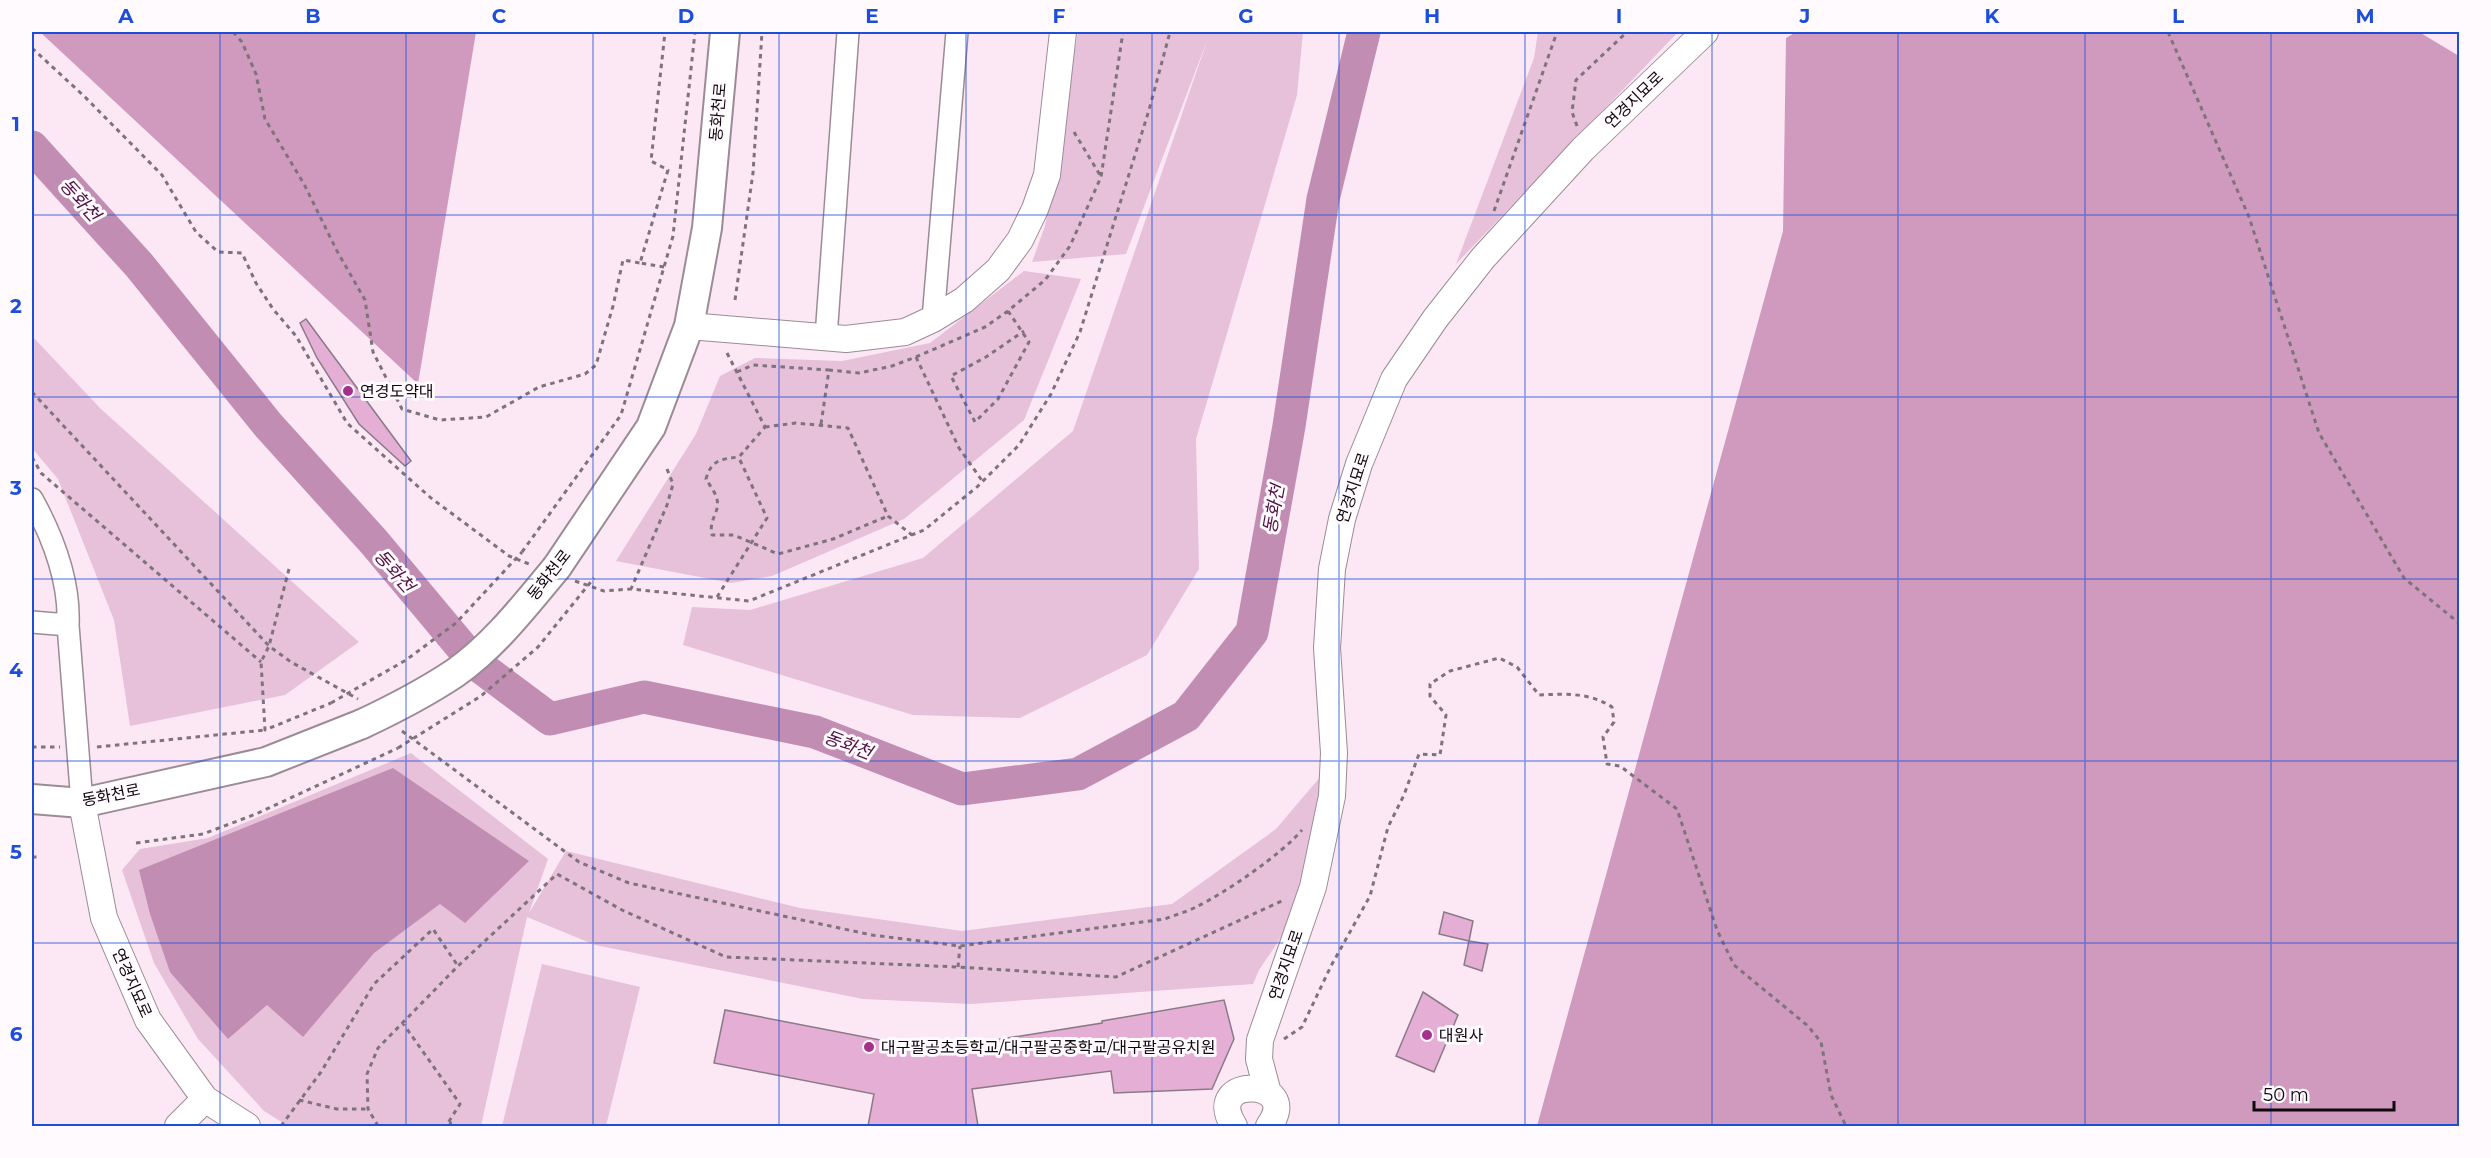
<svg xmlns="http://www.w3.org/2000/svg" width="2491" height="1158" viewBox="0 0 2491 1158" font-family="Montserrat,'Noto Sans KR',sans-serif">
<style>
.green{fill:#e7c0da}
.forest{fill:#d09abf}
.water{fill:#c28db2}
.lines{fill:none;stroke-linecap:round;stroke-linejoin:round}
.river{stroke:#c28db2;stroke-width:33}
.building{fill:#e5afd5;stroke:#8b7a85;stroke-width:1.5}
.minor-casing{stroke:#9c8b96;stroke-width:24}
.tertiary-casing{stroke:#9c8b96;stroke-width:28}
.secondary-casing{stroke:#9c8b96;stroke-width:32}
.path{stroke:#7f737a;stroke-width:3;stroke-dasharray:4.5 4.5;stroke-linecap:butt}
.minor{stroke:#fff;stroke-width:21}
.tertiary{stroke:#fff;stroke-width:26}
.secondary{stroke:#fff;stroke-width:28}
.secondary-bridge-casing{stroke:#9c8b96;stroke-width:32;stroke-linecap:butt}
.path-bridge{stroke:#7f737a;stroke-width:3;stroke-dasharray:4.5 4.5;stroke-linecap:butt}
.secondary-bridge{stroke:#fff;stroke-width:28}
.grid{fill:none;stroke:#1d4ed8;stroke-width:1.5;stroke-opacity:0.55}
.poi-dot{fill:#a4318b;stroke:#fefafd;stroke-width:2}
.labels{text-anchor:middle;dominant-baseline:central;stroke-width:6;stroke-linejoin:round;paint-order:stroke}
.street-label{font-size:16px;fill:#0f090d;stroke:#fefafd}
.poi-label{font-size:16px;fill:#0f090d;stroke:#fefafd;text-anchor:start}
.water-label{font-size:18px;font-style:italic;fill:#4f1142;stroke:#fefafd}
.neatline{fill:none;stroke:#1d4ed8;stroke-width:2}
.grid-label{font-size:20px;text-anchor:middle;font-weight:bold;fill:#1d4ed8}
</style>
<rect width="100%" height="100%" fill="#fbe8f4"/>
<path class="green" d="M 1078,32 L 1303,32 L 1297,95 L 1196,439 L 1199,569 L 1147,655 L 1020,718 L 913,715 L 683,645 L 692,607 L 750,610 L 923,558 L 1073,431 L 1208,38 L 1126,254 L 1032,262 L 1045,226 Z
M 1538,32 L 1678,32 L 1456,264 L 1534,58 Z
M 1024,271 L 1081,279 L 1024,420 L 904,519 L 772,576 L 731,583 L 616,561 L 696,434 L 720,376 L 755,358 L 842,361 L 930,343 Z
M 32,336 L 100,408 L 359,642 L 285,695 L 130,726 L 114,620 L 58,479 L 32,448 Z
M 411,753 L 548,859 L 529,913 L 566,851 L 800,908 L 962,931 L 1172,904 L 1276,829 L 1321,776 L 1318,837 L 1298,912 L 1259,970 L 1253,984 L 971,1004 L 863,999 L 595,945 L 527,917 L 481,1126 L 288,1126 L 264,1111 L 198,1039 L 154,963 L 122,870 L 140,849 L 208,838 Z
M 542,964 L 640,987 L 606,1126 L 502,1126 Z"/>
<path class="forest" d="M 40,32 L 476,32 L 418,384 Z
M 1796,32 L 2419,32 L 2459,56 L 2459,1126 L 1537,1126 L 1783,231 L 1786,38 Z"/>
<path class="water" d="M 393,768 L 529,861 L 465,923 L 440,904 L 374,953 L 303,1037 L 267,1005 L 228,1039 L 170,972 L 150,914 L 139,870 Z"/>
<g class="lines">
<path class="river" d="M 32,147 L 139,265 L 268,425 L 374,542 L 475,663 L 550,719 L 644,697 L 815,732 L 962,789 L 1078,774 L 1186,716 L 1252,632 L 1289,426 L 1323,199 L 1364,32"/>
</g>
<path class="building" d="M 306,319 L 411,461 L 405,466 L 359,424 L 317,358 L 300,323 Z
M 1444,912 L 1473,921 L 1469,941 L 1439,934 Z
M 1469,941 L 1488,944 L 1482,971 L 1464,965 Z
M 1423,992 L 1458,1015 L 1434,1072 L 1396,1056 Z
M 1224,1000 L 1234,1039 L 1212,1089 L 1114,1093 L 1111,1071 L 972,1089 L 978,1126 L 868,1126 L 874,1094 L 714,1063 L 725,1010 L 932,1050 L 1102,1023 L 1102,1021 Z"/>
<g class="lines">
<g class="minor-casing">
<path id="minor" d="M 933,319 L 957,32
M 826,337 L 848,32
M 32,499 C 53,537 70,581 68,625 L 82,803
M 32,622 L 68,625"/>
</g>
<g class="tertiary-casing">
<path id="tertiary" d="M 689,326 L 846,339 L 905,332 L 933,319 L 964,300 L 998,270 L 1020,240 L 1035,209 L 1047,175 L 1063,32
M 82,803 L 104,918 L 148,1020 L 205,1099 L 247,1126
M 1268,1093 L 1259,1059 L 1260,1040 L 1313,887 L 1332,796 L 1334,753 L 1327,648 L 1332,569 L 1342,519 L 1359,464 L 1394,379 L 1435,319 L 1483,258 L 1583,149 L 1705,32
M 178,1126 L 205,1099
M 1234,1126 C 1201,1074 1304,1078 1269,1126"/>
</g>
<g class="secondary-casing">
<path id="secondary" d="M 557,567 L 651,427 L 689,326 L 707,228 L 725,32
M 32,799 L 82,803 L 266,762 L 362,724"/>
</g>
<path class="path" d="M 233,32 L 242,42 L 256,74 L 265,119 L 304,184 L 337,251 L 365,300 L 373,352 L 402,409 L 440,420 L 486,417 L 539,387 L 585,374 L 596,365 L 613,306 L 623,260 L 640,263
M 2168,32 L 2249,217 L 2319,433 L 2404,578 L 2460,624
M 32,48 L 85,97 L 162,175 L 196,232 L 218,252 L 242,253 L 256,283 L 273,309 L 296,336 L 347,423 L 431,498 L 509,556 L 529,564
M 1577,126 L 1572,112 L 1576,80 L 1627,32
M 1074,132 L 1100,175
M 1494,211 L 1557,32
M 664,267 L 640,263 L 668,170 L 651,161 L 665,32
M 735,300 L 753,173 L 762,32
M 1008,311 L 1029,342 L 998,399 L 975,422 L 951,376 L 986,357 L 1024,331
M 727,353 L 765,427 L 739,457 C 721,459 711,460 706,479 C 709,484 714,491 716,496 C 722,512 708,518 712,535 L 734,535 L 778,554 L 833,539 L 888,516
M 916,357 L 959,448 L 983,482
M 737,372 L 753,365 L 829,370
M 32,392 L 269,646 L 291,662 L 358,699
M 821,424 L 829,370 L 859,373 L 892,366 L 916,357 L 985,327 L 1008,311 L 1045,280 L 1070,246 L 1101,177 L 1123,32
M 765,427 L 796,423 L 848,428 L 888,516 L 912,535
M 32,457 L 41,473 L 261,662
M 667,469 L 673,484 L 667,505 L 631,589 L 749,601 L 924,530 L 977,487 L 1019,445 L 1051,394 L 1080,332 L 1149,110 L 1170,32
M 522,552 L 621,415 L 673,236 L 695,32
M 289,569 L 269,646 L 261,662 L 265,730 L 331,703
M 575,581 L 604,591 L 631,589
M 717,597 L 767,518 L 739,458
M 402,731 L 579,862 L 629,883 L 872,935 L 960,946 L 1165,919 C 1175,915 1186,912 1196,907 C 1225,893 1282,854 1302,830
M 32,747 L 60,747
M 97,747 L 265,730
M 136,843 L 203,834 L 256,814 L 398,748
M 32,857 L 41,857
M 958,967 L 960,946
M 402,1022 L 460,1104 L 446,1126
M 1284,1039 L 1302,1027 L 1331,966 L 1370,896 L 1388,827 L 1404,795 L 1419,754 L 1440,755 L 1446,715 L 1430,696 L 1430,684 L 1450,671 L 1499,658 L 1517,667 L 1539,695 C 1565,694 1589,692 1612,707 L 1614,722 L 1603,737 L 1607,764 L 1620,766 L 1677,809 L 1717,930 L 1734,965 L 1808,1026 L 1821,1042 L 1831,1095 L 1846,1126
M 299,1100 L 337,1109 L 368,1109
M 281,1126 L 321,1072 L 374,984 L 433,929 L 458,966
M 378,1126 L 368,1109 L 367,1074 L 378,1048 L 458,966 L 557,874 L 622,910 L 726,957 L 958,967 L 1116,977 L 1284,900
M 450,1126 L 451,1119"/>
<use href="#minor" class="minor"/>
<use href="#tertiary" class="tertiary"/>
<use href="#secondary" class="secondary"/>
<g class="secondary-bridge-casing">
<path id="secondary-bridge" d="M 362,724 C 394,709 425,693 455,673 C 495,645 526,604 557,567"/>
</g>
<path class="path-bridge" d="M 331,703 L 406,660 L 456,623 L 522,552
M 398,748 L 481,696 L 538,647 L 594,578"/>
<use href="#secondary-bridge" class="secondary-bridge"/>
</g>
<path class="grid" d="M 220,32 L 220,1126M 406,32 L 406,1126M 593,32 L 593,1126M 779,32 L 779,1126M 966,32 L 966,1126M 1152,32 L 1152,1126M 1339,32 L 1339,1126M 1525,32 L 1525,1126M 1712,32 L 1712,1126M 1898,32 L 1898,1126M 2085,32 L 2085,1126M 2271,32 L 2271,1126M 32,215 L 2460,215M 32,397 L 2460,397M 32,579 L 2460,579M 32,761 L 2460,761M 32,943 L 2460,943"/>
<g class="poi-dot">
<circle cx="348" cy="391" r="6"/>
<circle cx="1427" cy="1035" r="6"/>
<circle cx="869" cy="1047" r="6"/>
</g>
<g class="labels">
<g class="street-label">
<text transform="translate(1634 100) rotate(-44)">연경지묘로</text>
<text transform="translate(718 112) rotate(-85)">동화천로</text>
<text transform="translate(1353 488) rotate(-72)">연경지묘로</text>
<text transform="translate(549 575) rotate(-52)">동화천로</text>
<text transform="translate(111 795) rotate(-11)">동화천로</text>
<text transform="translate(1286 965) rotate(-71)">연경지묘로</text>
<text transform="translate(132 983) rotate(66)">연경지묘로</text>
</g>
<g class="poi-label">
<text x="360" y="391">연경도약대</text>
<text x="1439" y="1035">대원사</text>
<text x="881" y="1047">대구팔공초등학교/대구팔공중학교/대구팔공유치원</text>
</g>
<g class="water-label">
<text transform="translate(80 200) rotate(48)">동화천</text>
<text transform="translate(1274 509) rotate(-80)">동화천</text>
<text transform="translate(394 571) rotate(49)">동화천</text>
<text transform="translate(848 745) rotate(21)">동화천</text>
</g>
</g>
<rect width="2491" height="1158" fill="none" stroke="#fefafd" stroke-width="66"/>
<path d="M2254 1101v9h140v-9" fill="none" stroke="#0f090d" stroke-width="3"/>
<text x="2263" y="1101" font-size="18" fill="#0f090d" stroke="#fefafd" stroke-width="4.5" paint-order="stroke">50 m</text>
<rect x="33" y="33" width="2425" height="1092" class="neatline"/>
<g class="grid-label">
<text x="126" y="23">A</text>
<text x="313" y="23">B</text>
<text x="499" y="23">C</text>
<text x="686" y="23">D</text>
<text x="872" y="23">E</text>
<text x="1059" y="23">F</text>
<text x="1246" y="23">G</text>
<text x="1432" y="23">H</text>
<text x="1619" y="23">I</text>
<text x="1805" y="23">J</text>
<text x="1992" y="23">K</text>
<text x="2178" y="23">L</text>
<text x="2365" y="23">M</text>
<text x="16" y="131">1</text>
<text x="16" y="313">2</text>
<text x="16" y="495">3</text>
<text x="16" y="677">4</text>
<text x="16" y="859">5</text>
<text x="16" y="1041">6</text>
</g>
</svg>
